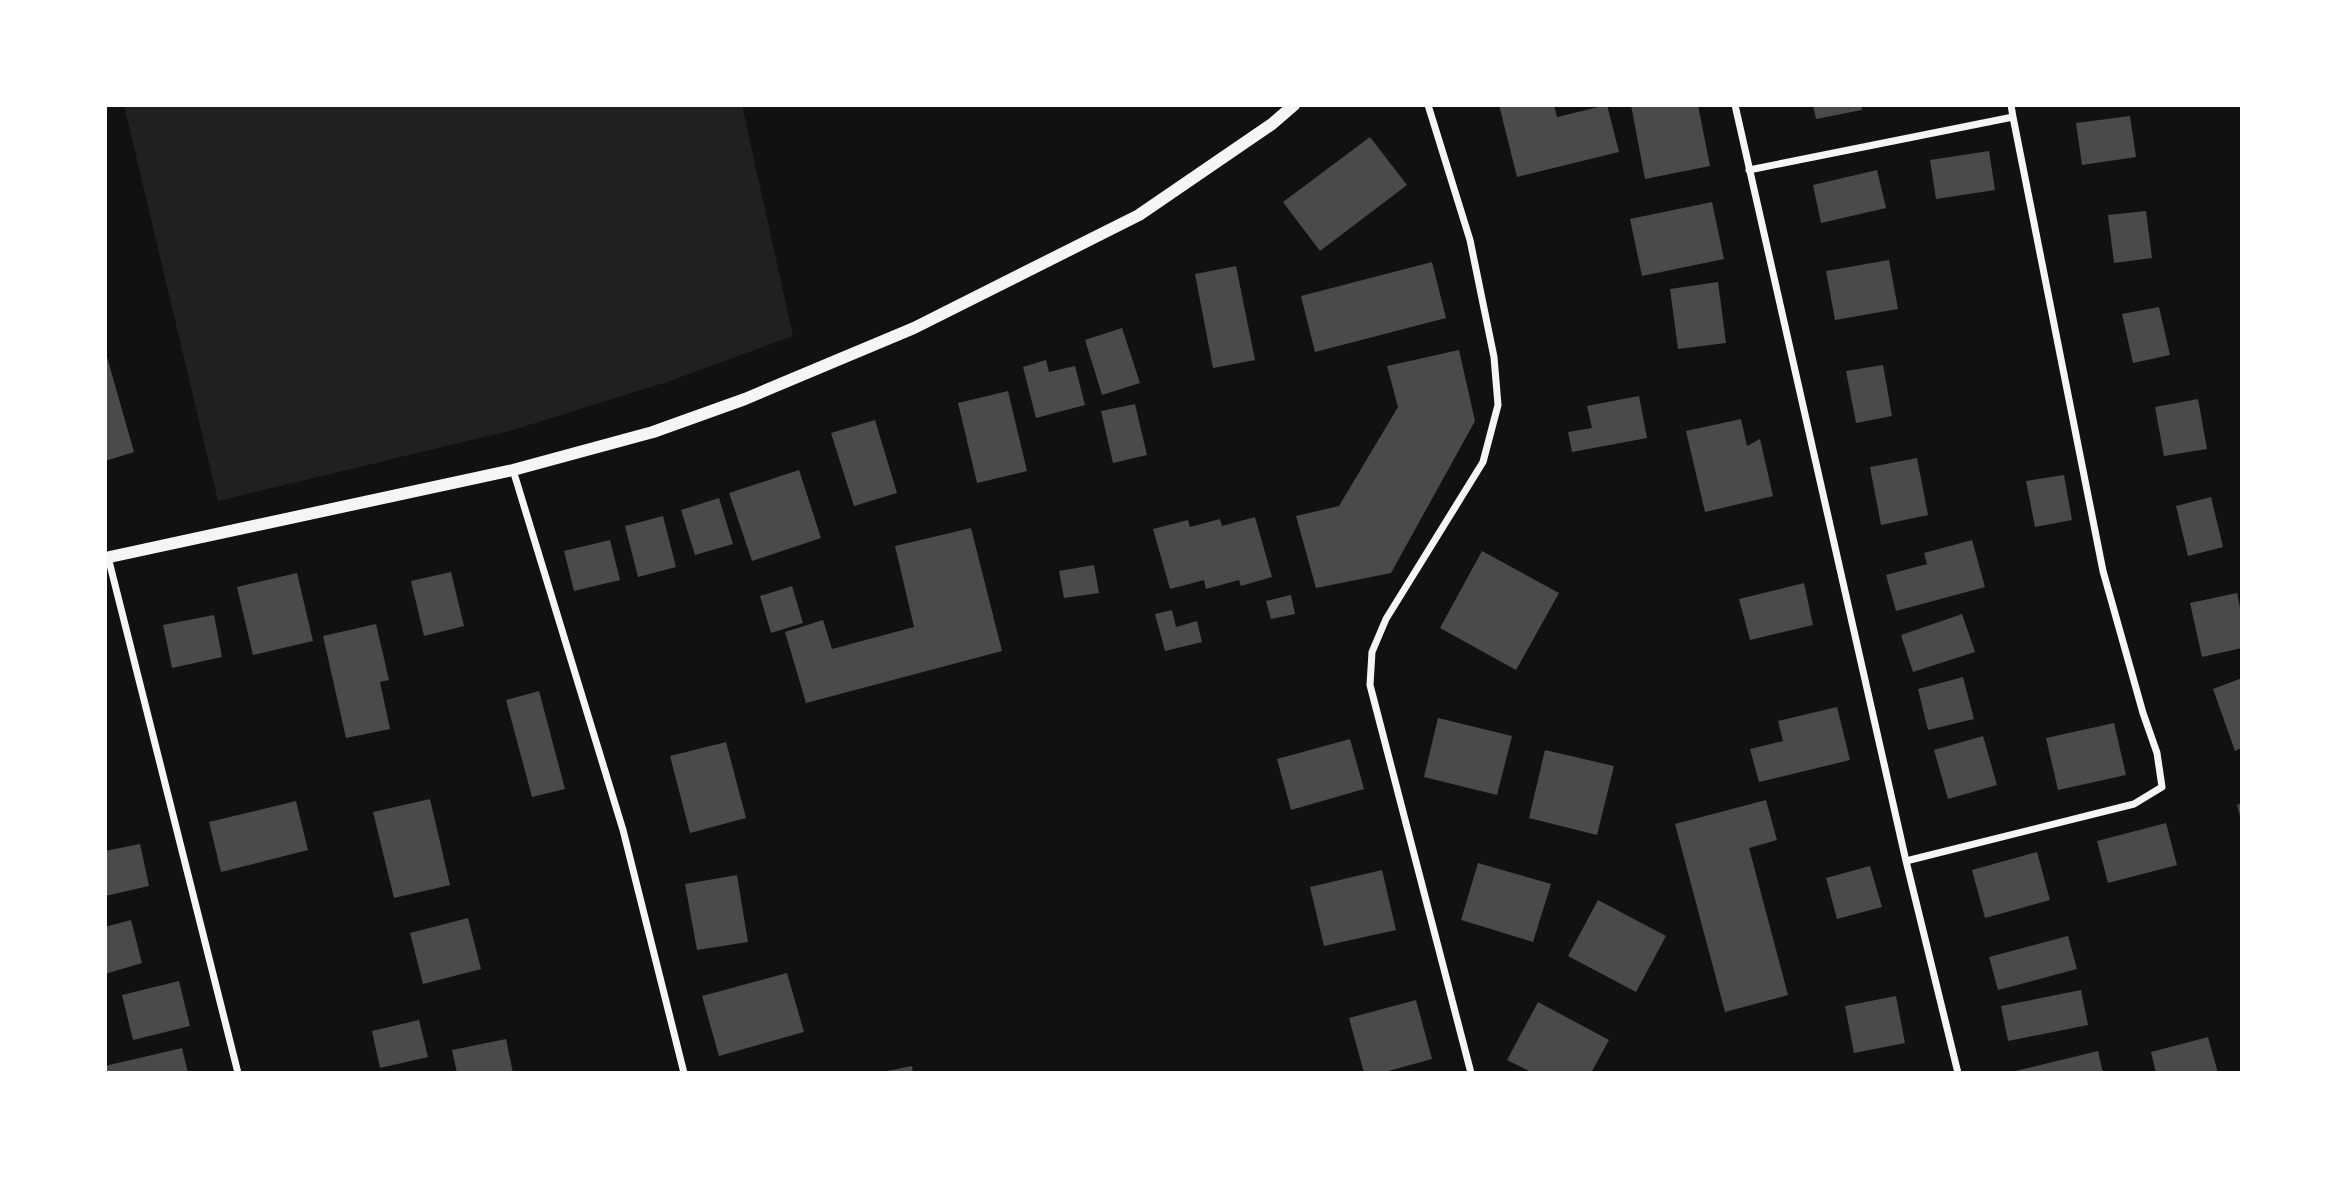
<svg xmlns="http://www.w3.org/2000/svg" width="2347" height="1178" viewBox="0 0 2347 1178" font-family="'Archivo Narrow',sans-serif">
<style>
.green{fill:#202020}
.building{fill:#4a4a4a}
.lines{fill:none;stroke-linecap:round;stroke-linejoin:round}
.minor{stroke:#f5f5f5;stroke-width:7}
.tertiary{stroke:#f5f5f5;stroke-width:12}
</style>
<rect width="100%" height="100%" fill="#111"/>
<path class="green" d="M 124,105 L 742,105 L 793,336 L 670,381 L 513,430 L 218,501 Z"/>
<path class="building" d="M 1499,105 L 1554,105 L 1557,117 L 1607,105 L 1619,152 L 1517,177 Z
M 1631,105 L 1698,105 L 1710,166 L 1645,179 Z
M 1813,105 L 1861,105 L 1862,110 L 1816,119 Z
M 2130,116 L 2136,157 L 2082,165 L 2076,123 Z
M 1370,137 L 1407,185 L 1320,251 L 1283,202 Z
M 1989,151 L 1995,190 L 1936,199 L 1930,160 Z
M 1877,170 L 1886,208 L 1821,223 L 1813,185 Z
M 1712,202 L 1724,259 L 1642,276 L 1630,219 Z
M 2146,211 L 2152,258 L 2114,263 L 2108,215 Z
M 1889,260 L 1898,309 L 1835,320 L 1826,271 Z
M 1432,262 L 1446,318 L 1315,352 L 1301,296 Z
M 1236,266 L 1255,360 L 1213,368 L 1195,274 Z
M 1718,282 L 1726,343 L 1678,349 L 1670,289 Z
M 2159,307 L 2170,355 L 2133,363 L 2122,314 Z
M 1122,328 L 1140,383 L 1102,395 L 1085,340 Z
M 105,350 L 134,452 L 105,461 Z
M 1459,350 L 1475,421 L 1391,573 L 1316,588 L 1296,516 L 1339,506 L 1398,407 L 1387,366 Z
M 1046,360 L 1049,372 L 1075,366 L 1085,405 L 1036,418 L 1023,367 Z
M 1883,365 L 1892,416 L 1856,423 L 1846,371 Z
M 1008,391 L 1027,471 L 977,483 L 958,403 Z
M 1639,396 L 1647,438 L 1572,452 L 1568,432 L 1592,428 L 1587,406 Z
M 2198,399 L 2207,449 L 2164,456 L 2155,407 Z
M 1135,404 L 1147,455 L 1113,463 L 1101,411 Z
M 1741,419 L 1747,446 L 1760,439 L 1773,496 L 1705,512 L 1686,431 Z
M 875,420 L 897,493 L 854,506 L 831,433 Z
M 1917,458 L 1928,515 L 1881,525 L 1870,467 Z
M 799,470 L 821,538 L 752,561 L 729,493 Z
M 2064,475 L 2072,520 L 2035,527 L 2026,481 Z
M 2211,497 L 2223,547 L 2188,556 L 2176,506 Z
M 719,498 L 733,544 L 695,555 L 681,510 Z
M 663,516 L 676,567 L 638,577 L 625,526 Z
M 1255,517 L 1272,577 L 1241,586 L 1239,580 L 1206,589 L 1204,580 L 1170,589 L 1153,529 L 1188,520 L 1190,527 L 1220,519 L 1222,526 Z
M 971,528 L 1002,651 L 806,703 L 785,632 L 823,620 L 832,649 L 914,627 L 895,546 Z
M 610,540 L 620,580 L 574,591 L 564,551 Z
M 1972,540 L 1985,587 L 1896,611 L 1886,575 L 1927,564 L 1924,553 Z
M 1482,551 L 1559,593 L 1516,670 L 1440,628 Z
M 1094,565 L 1099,593 L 1064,598 L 1059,571 Z
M 451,572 L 464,626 L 424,636 L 411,581 Z
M 297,573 L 313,641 L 253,655 L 237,587 Z
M 1804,583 L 1813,625 L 1750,640 L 1739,599 Z
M 792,586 L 803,623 L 771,633 L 760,596 Z
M 2237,593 L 2242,617 L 2242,648 L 2202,657 L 2190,603 Z
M 1291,595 L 1295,614 L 1271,619 L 1266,601 Z
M 1172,610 L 1176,627 L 1197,621 L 1202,642 L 1165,651 L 1155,614 Z
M 1962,614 L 1975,652 L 1913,672 L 1901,635 Z
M 214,615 L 222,657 L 172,668 L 163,625 Z
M 376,624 L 389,680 L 380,682 L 390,729 L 346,738 L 323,636 Z
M 1963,677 L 1974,719 L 1928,730 L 1918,689 Z
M 2242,678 L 2242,748 L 2235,751 L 2213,689 Z
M 539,691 L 565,789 L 532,797 L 506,700 Z
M 1837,707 L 1850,760 L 1759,782 L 1750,749 L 1783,741 L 1778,721 Z
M 1438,718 L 1512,736 L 1497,795 L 1424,777 Z
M 2114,723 L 2126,775 L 2058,790 L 2046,738 Z
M 1983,736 L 1997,785 L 1948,799 L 1934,750 Z
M 1350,739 L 1364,789 L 1291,810 L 1277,759 Z
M 726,742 L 746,818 L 690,833 L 670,756 Z
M 1545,750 L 1614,766 L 1597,835 L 1529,818 Z
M 430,799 L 450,885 L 394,898 L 373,812 Z
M 1766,800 L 1777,840 L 1749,848 L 1788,995 L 1725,1012 L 1675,824 Z
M 296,801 L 308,850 L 221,872 L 209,822 Z
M 2242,803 L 2242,820 L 2241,820 L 2237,805 Z
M 2166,823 L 2177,865 L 2108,883 L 2097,841 Z
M 140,844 L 149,886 L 105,896 L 105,851 Z
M 2037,852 L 2050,900 L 1985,918 L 1972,870 Z
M 1478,863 L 1551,884 L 1533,942 L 1461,920 Z
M 1870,866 L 1882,907 L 1837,919 L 1826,878 Z
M 1382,870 L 1396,930 L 1324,946 L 1310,887 Z
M 737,875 L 748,942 L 697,950 L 685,884 Z
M 1598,900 L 1666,936 L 1636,992 L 1568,956 Z
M 468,918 L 481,969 L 423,984 L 410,933 Z
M 131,920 L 142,963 L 105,974 L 105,927 Z
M 2068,936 L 2077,969 L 1998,990 L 1989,957 Z
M 787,973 L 804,1032 L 719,1056 L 702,996 Z
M 179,981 L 190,1026 L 133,1040 L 122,995 Z
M 2081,990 L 2088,1025 L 2008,1041 L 2001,1006 Z
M 1896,996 L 1905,1043 L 1854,1053 L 1845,1006 Z
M 1416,1000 L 1432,1059 L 1381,1073 L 1364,1073 L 1349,1018 Z
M 1538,1002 L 1609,1040 L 1591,1073 L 1533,1073 L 1507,1060 Z
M 419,1020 L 428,1057 L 380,1068 L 372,1031 Z
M 2208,1037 L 2218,1073 L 2156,1073 L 2151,1052 Z
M 506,1039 L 513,1073 L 457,1073 L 452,1050 Z
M 182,1048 L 188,1073 L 105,1073 L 105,1066 Z
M 2098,1051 L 2103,1073 L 2011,1073 L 2011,1072 Z
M 912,1066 L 913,1073 L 882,1073 L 882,1072 Z"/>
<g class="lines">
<path class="minor" d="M 1428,105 L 1470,240 L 1494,357 L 1498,405 L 1483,462 L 1386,619 L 1372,652 L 1370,685 L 1471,1073
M 1735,105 L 1906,861 L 1958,1073
M 2011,105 L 2013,117
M 1749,170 L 2013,117 L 2103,571 L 2143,713 L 2157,753 L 2162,787 L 2134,804 L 1906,861
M 513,470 L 623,830 L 684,1073
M 108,557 L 238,1073"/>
<path class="tertiary" d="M 105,558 L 513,470 L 653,432 L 745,399 L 914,328 L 1139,215 L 1272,124 L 1294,105"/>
</g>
<rect width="2347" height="1178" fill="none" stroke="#ffffff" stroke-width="214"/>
</svg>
